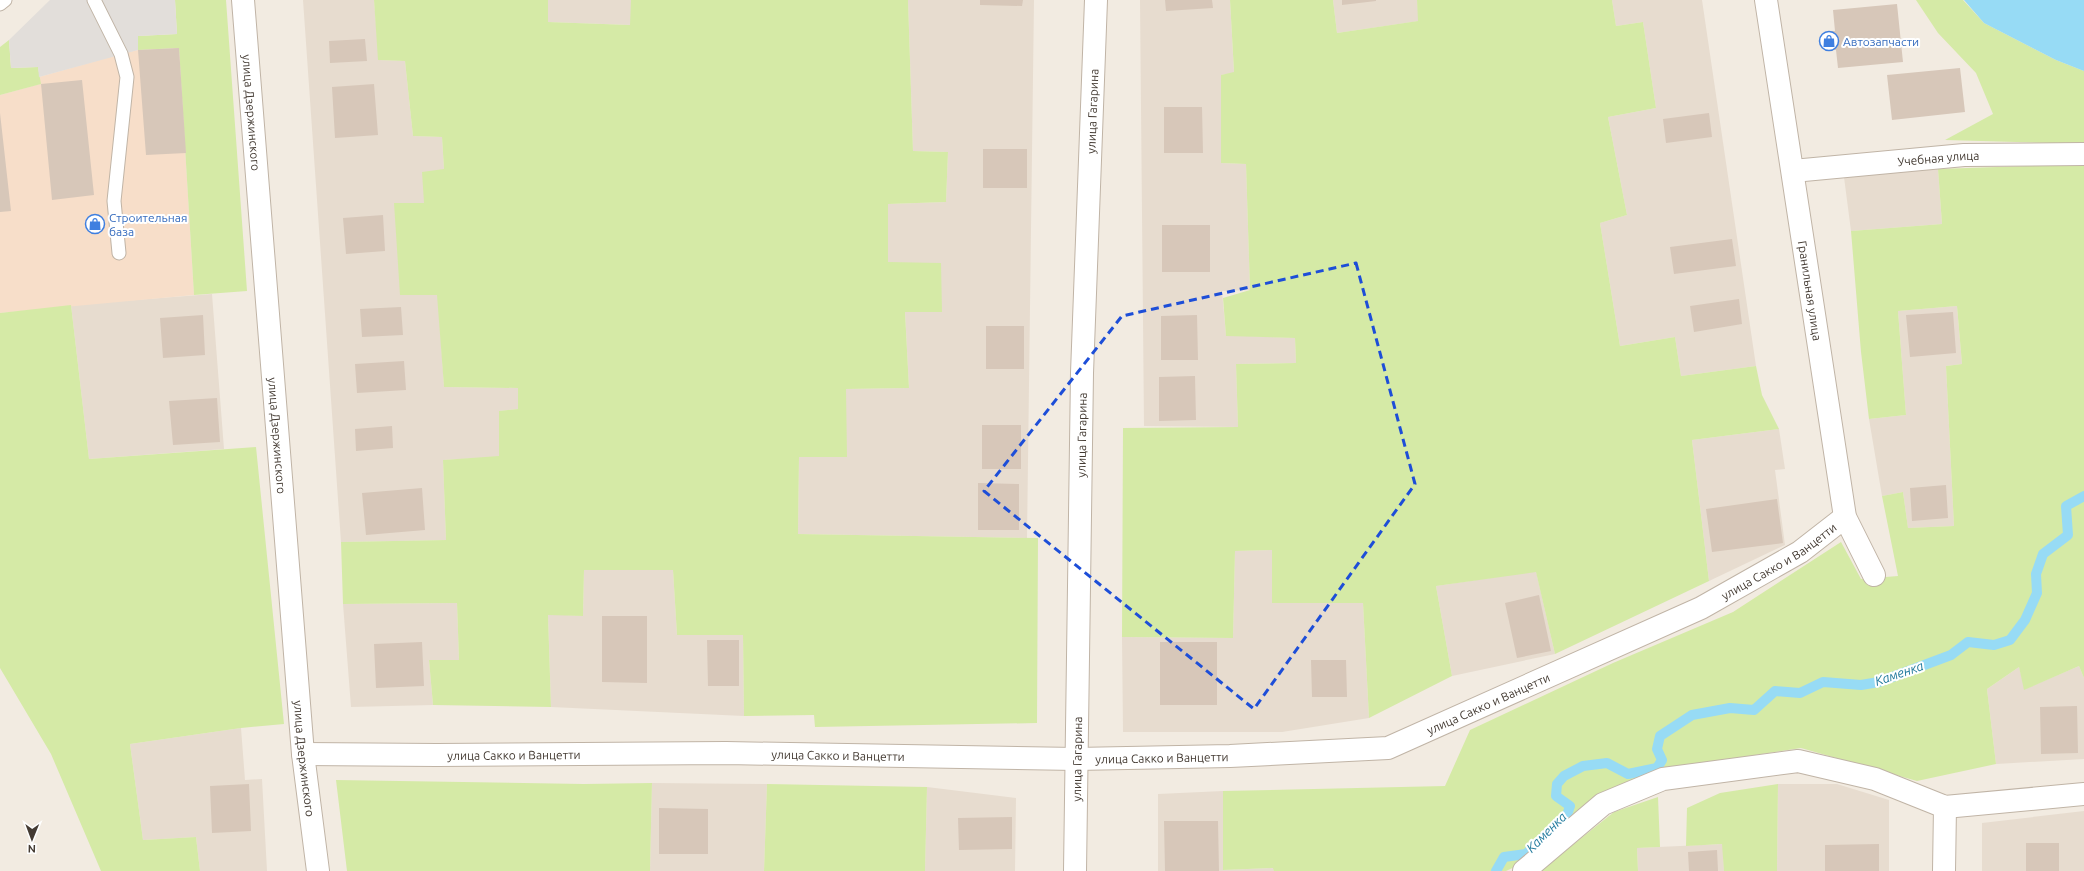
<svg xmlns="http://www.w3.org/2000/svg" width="2084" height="871" viewBox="0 0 2084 871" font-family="Ubuntu,sans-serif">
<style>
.residential{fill:#e7dccf}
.commercial{fill:#f7dec9}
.green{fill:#d5eaa6}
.parking{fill:#e2deda}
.water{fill:#97dbf5}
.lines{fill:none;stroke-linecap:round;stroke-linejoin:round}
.stream{stroke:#97dbf5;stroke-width:10}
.building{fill:#d7c7b9}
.service-casing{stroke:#c0b4a6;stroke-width:15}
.minor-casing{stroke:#c0b4a6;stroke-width:24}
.tertiary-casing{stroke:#c0b4a6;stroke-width:24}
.service{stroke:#fff;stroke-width:13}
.minor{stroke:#fff;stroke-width:22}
.tertiary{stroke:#fff;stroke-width:22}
.marked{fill:none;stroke:#1d4ed8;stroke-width:3;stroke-dasharray:8 5;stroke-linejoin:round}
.labels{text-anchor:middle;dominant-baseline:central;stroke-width:4;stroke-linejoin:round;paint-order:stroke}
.shop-label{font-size:12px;fill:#366cbe;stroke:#fff;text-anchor:start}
.street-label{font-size:12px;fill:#433a32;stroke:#fff}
.water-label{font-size:13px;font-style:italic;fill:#217a9d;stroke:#fff}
</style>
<rect width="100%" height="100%" fill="#f2ebe1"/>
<path class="residential" d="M 303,0 L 374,0 L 379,60 L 405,61 L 413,136 L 442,137 L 444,169 L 424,204 L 394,203 L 438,295 L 444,387 L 518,388 L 519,409 L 499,411 L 499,457 L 443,460 L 446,540 L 341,542 Z
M 548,0 L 631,0 L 631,25 L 548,22 Z
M 908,0 L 1034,0 L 1027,538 L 798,534 L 799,456 L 846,389 L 909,388 L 905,311 L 942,312 L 888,263 L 888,204 L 946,202 L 948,152 L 913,151 Z
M 1140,0 L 1230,0 L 1234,73 L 1221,75 L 1221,163 L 1246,164 L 1250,290 L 1222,291 L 1226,335 L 1295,338 L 1296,363 L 1236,364 L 1238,427 L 1144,426 Z
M 1333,0 L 1417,0 L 1419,21 L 1337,33 Z
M 1612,0 L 1702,0 L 1756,366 L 1681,376 L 1675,337 L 1620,346 L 1600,223 L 1627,215 L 1608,117 L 1656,108 L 1643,22 L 1616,26 Z
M 1938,169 L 1942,224 L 1851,231 L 1844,177 Z
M 212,294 L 224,449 L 89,459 L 71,305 Z
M 1957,306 L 1962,364 L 1946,366 L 1954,526 L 1908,528 L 1903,492 L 1882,496 L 1869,419 L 1906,415 L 1898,311 Z
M 1779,429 L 1785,469 L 1775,470 L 1785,545 L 1709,581 L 1692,440 Z
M 1272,550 L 1272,603 L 1363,603 L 1369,718 L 1282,732 L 1123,732 L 1122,637 L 1233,638 L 1235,551 Z
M 584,570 L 673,570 L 677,635 L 743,635 L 744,716 L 551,707 L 548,614 L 583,616 Z
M 1536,571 L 1555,654 L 1452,676 L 1436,586 Z
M 457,603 L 459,660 L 429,660 L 433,705 L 351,707 L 343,604 Z
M 2079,666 L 2084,678 L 2084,759 L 1996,764 L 1987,689 L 2019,667 L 2025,689 Z
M 241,728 L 245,780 L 262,779 L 267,871 L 200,871 L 196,837 L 143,840 L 130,744 Z
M 652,783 L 767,784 L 764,871 L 650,871 Z
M 1778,784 L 1837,784 L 1889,800 L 1889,871 L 1777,871 Z
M 927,787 L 1016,798 L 1015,871 L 925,871 Z
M 1223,791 L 1224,870 L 1274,868 L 1274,871 L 1158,871 L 1158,794 Z
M 2084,811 L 2084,871 L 1982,871 L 1982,823 Z
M 1723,844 L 1724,871 L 1638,871 L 1637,848 Z"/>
<path class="commercial" d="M 179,48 L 194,295 L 0,313 L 0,95 L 40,84 L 39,77 L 121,54 L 138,50 Z"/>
<path class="green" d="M 175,0 L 226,0 L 247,291 L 194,295 L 179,48 L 138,50 L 138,36 L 177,34 Z
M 374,0 L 548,0 L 548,22 L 630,25 L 631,0 L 908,0 L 913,151 L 948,152 L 946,202 L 888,204 L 888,262 L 941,263 L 942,312 L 905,312 L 909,388 L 846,389 L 847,457 L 799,457 L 798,534 L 1038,538 L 1037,723 L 815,727 L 814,715 L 744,716 L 743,635 L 677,635 L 673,570 L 584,570 L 583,616 L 548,615 L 551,707 L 433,705 L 429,660 L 459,660 L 457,603 L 343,604 L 341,542 L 446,540 L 443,460 L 499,456 L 499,411 L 518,409 L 518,388 L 444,387 L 437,295 L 400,295 L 394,203 L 424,203 L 422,172 L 444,169 L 442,137 L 413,136 L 405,61 L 378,60 Z
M 1230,0 L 1333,0 L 1337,33 L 1418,21 L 1417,0 L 1612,0 L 1616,26 L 1643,22 L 1656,108 L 1608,117 L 1627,215 L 1600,223 L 1620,346 L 1675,337 L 1681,376 L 1756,366 L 1762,395 L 1779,429 L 1692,440 L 1709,581 L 1555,654 L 1536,572 L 1436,586 L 1452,676 L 1369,718 L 1363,603 L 1272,603 L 1272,550 L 1235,551 L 1233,638 L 1122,637 L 1123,428 L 1238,427 L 1236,364 L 1296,363 L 1295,338 L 1226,336 L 1223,298 L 1250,290 L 1246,164 L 1221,163 L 1221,75 L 1234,72 Z
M 1916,0 L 1963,0 L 1984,23 L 2056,60 L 2084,71 L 2084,144 L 1945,140 L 1993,114 L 1976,73 L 1938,33 Z
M 9,40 L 11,68 L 38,67 L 41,84 L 0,95 L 0,47 Z
M 2084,164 L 2084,678 L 2079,666 L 2024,690 L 2019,667 L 1987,689 L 1996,764 L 1917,781 L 1801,748 L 1664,769 L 1527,861 L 1506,871 L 1274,871 L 1273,868 L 1223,870 L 1223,791 L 1445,786 L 1470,730 L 1613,663 L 1733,612 L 1841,542 L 1861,579 L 1898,576 L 1882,496 L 1903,492 L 1908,528 L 1954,526 L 1946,366 L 1962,364 L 1957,306 L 1898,311 L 1906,415 L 1869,419 L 1861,352 L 1851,231 L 1942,224 L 1938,169 Z
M 71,305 L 89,459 L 256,447 L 284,724 L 241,728 L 130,744 L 143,840 L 196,837 L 200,871 L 101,871 L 51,754 L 0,668 L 0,313 Z
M 336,780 L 584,784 L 652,783 L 650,871 L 347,871 Z
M 767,784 L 927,787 L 925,871 L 764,871 Z
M 1778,784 L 1777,871 L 1724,871 L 1722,844 L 1686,846 L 1687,808 L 1720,793 Z
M 1658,797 L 1660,847 L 1637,848 L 1638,871 L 1540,871 L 1614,812 Z"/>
<path class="parking" d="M 50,0 L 175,0 L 177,34 L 138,36 L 138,50 L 39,77 L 38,67 L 11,68 L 9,40 Z"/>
<path class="water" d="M 1964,0 L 2084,0 L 2084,71 L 2056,60 L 1984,23 Z"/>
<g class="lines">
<path class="stream" d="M 1496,871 L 1504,857 L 1526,854 L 1567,815 L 1570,806 L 1556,796 L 1557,784 L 1564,776 L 1583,766 L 1607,763 L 1628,774 L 1657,768 L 1662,760 L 1657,749 L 1660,736 L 1692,715 L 1730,708 L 1754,710 L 1775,691 L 1800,693 L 1823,682 L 1861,685 L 1879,682 L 1951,655 L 1968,642 L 1994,645 L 2010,640 L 2025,620 L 2037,593 L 2036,574 L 2043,554 L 2068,535 L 2066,506 L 2084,496"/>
</g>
<path class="building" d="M 980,0 L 1023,0 L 1022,6 L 980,5 Z
M 1165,0 L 1212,0 L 1213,8 L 1166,11 Z
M 1342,0 L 1376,0 L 1376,1 L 1342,5 Z
M 1897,4 L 1903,62 L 1838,68 L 1836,50 L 1830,50 L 1828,31 L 1835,31 L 1833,10 Z
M 365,39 L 367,61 L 330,63 L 329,41 Z
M 179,48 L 186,153 L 146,155 L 138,50 Z
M 1960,68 L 1965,112 L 1892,120 L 1887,75 Z
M 82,80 L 94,195 L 52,200 L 41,84 Z
M 374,84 L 378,135 L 335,138 L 332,87 Z
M 1164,107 L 1202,107 L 1203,153 L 1164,153 Z
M 0,113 L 11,211 L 0,212 Z
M 1709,113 L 1712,137 L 1666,143 L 1663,119 Z
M 983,149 L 1027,149 L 1027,188 L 983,188 Z
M 383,215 L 385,251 L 346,254 L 343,218 Z
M 1162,225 L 1210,225 L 1210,272 L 1162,272 Z
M 1732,239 L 1736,266 L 1674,274 L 1670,247 Z
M 1739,299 L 1742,324 L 1694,332 L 1690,306 Z
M 401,307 L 403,335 L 362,337 L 360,309 Z
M 1953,312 L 1956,353 L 1910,357 L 1906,315 Z
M 203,315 L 205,355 L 163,358 L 160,318 Z
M 1197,315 L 1198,360 L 1161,360 L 1161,316 Z
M 986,326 L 1024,326 L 1024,369 L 986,369 Z
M 404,361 L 406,390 L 357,393 L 355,364 Z
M 1195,376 L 1196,420 L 1159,421 L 1159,377 Z
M 217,398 L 220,442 L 173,445 L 169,401 Z
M 982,425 L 1021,425 L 1021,469 L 982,469 Z
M 392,426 L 393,448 L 356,451 L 355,429 Z
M 978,483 L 1019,484 L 1019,530 L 978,530 Z
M 1946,485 L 1948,518 L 1912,521 L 1910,488 Z
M 422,488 L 425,530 L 366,535 L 362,493 Z
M 1777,499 L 1783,543 L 1712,552 L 1706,509 Z
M 1539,595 L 1551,651 L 1517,658 L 1505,603 Z
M 602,616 L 647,616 L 647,683 L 602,682 Z
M 707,640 L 739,640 L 739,686 L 708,686 Z
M 422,642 L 424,686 L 376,688 L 374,644 Z
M 1160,642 L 1217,642 L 1217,705 L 1160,705 Z
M 1311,660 L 1346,660 L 1347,697 L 1312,697 Z
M 2077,706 L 2078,753 L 2041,754 L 2040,707 Z
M 249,784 L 251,831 L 212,833 L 210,786 Z
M 659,808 L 708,809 L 708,854 L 659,854 Z
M 1012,817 L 1012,849 L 959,850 L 958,818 Z
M 1164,821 L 1218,821 L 1219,871 L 1165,871 Z
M 2026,843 L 2059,843 L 2059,871 L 2026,871 Z
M 1879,844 L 1879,871 L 1825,871 L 1825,845 Z
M 1717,850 L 1718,871 L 1689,871 L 1688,852 Z"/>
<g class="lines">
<g class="service-casing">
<path id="service" d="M 94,0 L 121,54 L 127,77 L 114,201 L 119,253
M 0,4 L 5,0"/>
</g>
<g class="minor-casing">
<g id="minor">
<path id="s1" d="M 243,0 L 303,754 L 318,871"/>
<path id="s2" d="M 1766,0 L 1845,517 L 1874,575"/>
<path id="s3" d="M 1793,171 L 1964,155 L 2084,154"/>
<path id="s4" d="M 303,754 L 437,755 L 726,753 L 1076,759 L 1230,756 L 1388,748 L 1701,608 L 1800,552 L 1845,517"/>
<path d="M 1524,871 L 1603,804 L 1663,779 L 1798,761 L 1875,779 L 1945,807 L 2084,794"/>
<path d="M 1944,871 L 1945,807"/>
</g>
</g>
<g class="tertiary-casing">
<g id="tertiary">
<path id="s5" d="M 1075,871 L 1082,373 L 1096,0"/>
</g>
</g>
<use href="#service" class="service"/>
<use href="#minor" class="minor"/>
<use href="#tertiary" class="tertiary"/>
</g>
<path class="marked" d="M 1356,263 L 1415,484 L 1254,709 L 984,491 L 1122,316 Z"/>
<defs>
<g id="shop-ring" transform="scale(1)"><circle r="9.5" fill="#fff" stroke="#3f7fe0" stroke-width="1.5"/><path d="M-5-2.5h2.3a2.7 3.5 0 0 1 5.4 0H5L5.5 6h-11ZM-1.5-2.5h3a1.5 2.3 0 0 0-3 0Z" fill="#3f7fe0"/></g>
</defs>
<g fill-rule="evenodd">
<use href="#shop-ring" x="1829" y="41"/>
<use href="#shop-ring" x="95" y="224"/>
</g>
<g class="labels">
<g class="shop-label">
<text x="1843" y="41">Автозапчасти</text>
<text x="109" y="217">Строительная<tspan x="109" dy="14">база</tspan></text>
</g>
<g class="street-label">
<text stroke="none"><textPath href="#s5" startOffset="760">улица Гагарина</textPath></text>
<text stroke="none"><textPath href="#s1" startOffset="113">улица Дзержинского</textPath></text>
<text stroke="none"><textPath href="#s3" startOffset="146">Учебная улица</textPath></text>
<text stroke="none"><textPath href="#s2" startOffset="294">Гранильная улица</textPath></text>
<text stroke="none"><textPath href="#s5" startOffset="436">улица Гагарина</textPath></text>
<text stroke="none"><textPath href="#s1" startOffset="437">улица Дзержинского</textPath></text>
<text stroke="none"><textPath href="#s4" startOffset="1519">улица Сакко и Ванцетти</textPath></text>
<text stroke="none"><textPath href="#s4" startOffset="1195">улица Сакко и Ванцетти</textPath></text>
<text stroke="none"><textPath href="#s4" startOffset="535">улица Сакко и Ванцетти</textPath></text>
<text stroke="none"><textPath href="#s4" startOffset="211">улица Сакко и Ванцетти</textPath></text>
<text stroke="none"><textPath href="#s4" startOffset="859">улица Сакко и Ванцетти</textPath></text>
<text stroke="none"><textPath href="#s1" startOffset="761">улица Дзержинского</textPath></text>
<text stroke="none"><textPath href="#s5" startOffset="112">улица Гагарина</textPath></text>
</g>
<g class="water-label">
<text transform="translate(1899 673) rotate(-19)">Каменка</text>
<text transform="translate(1546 832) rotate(-45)">Каменка</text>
</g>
</g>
<g transform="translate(32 839) rotate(181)" stroke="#ffffff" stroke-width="3" paint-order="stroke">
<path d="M0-3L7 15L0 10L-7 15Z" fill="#433a32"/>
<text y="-6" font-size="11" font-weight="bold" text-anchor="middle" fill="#433a32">N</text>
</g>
</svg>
